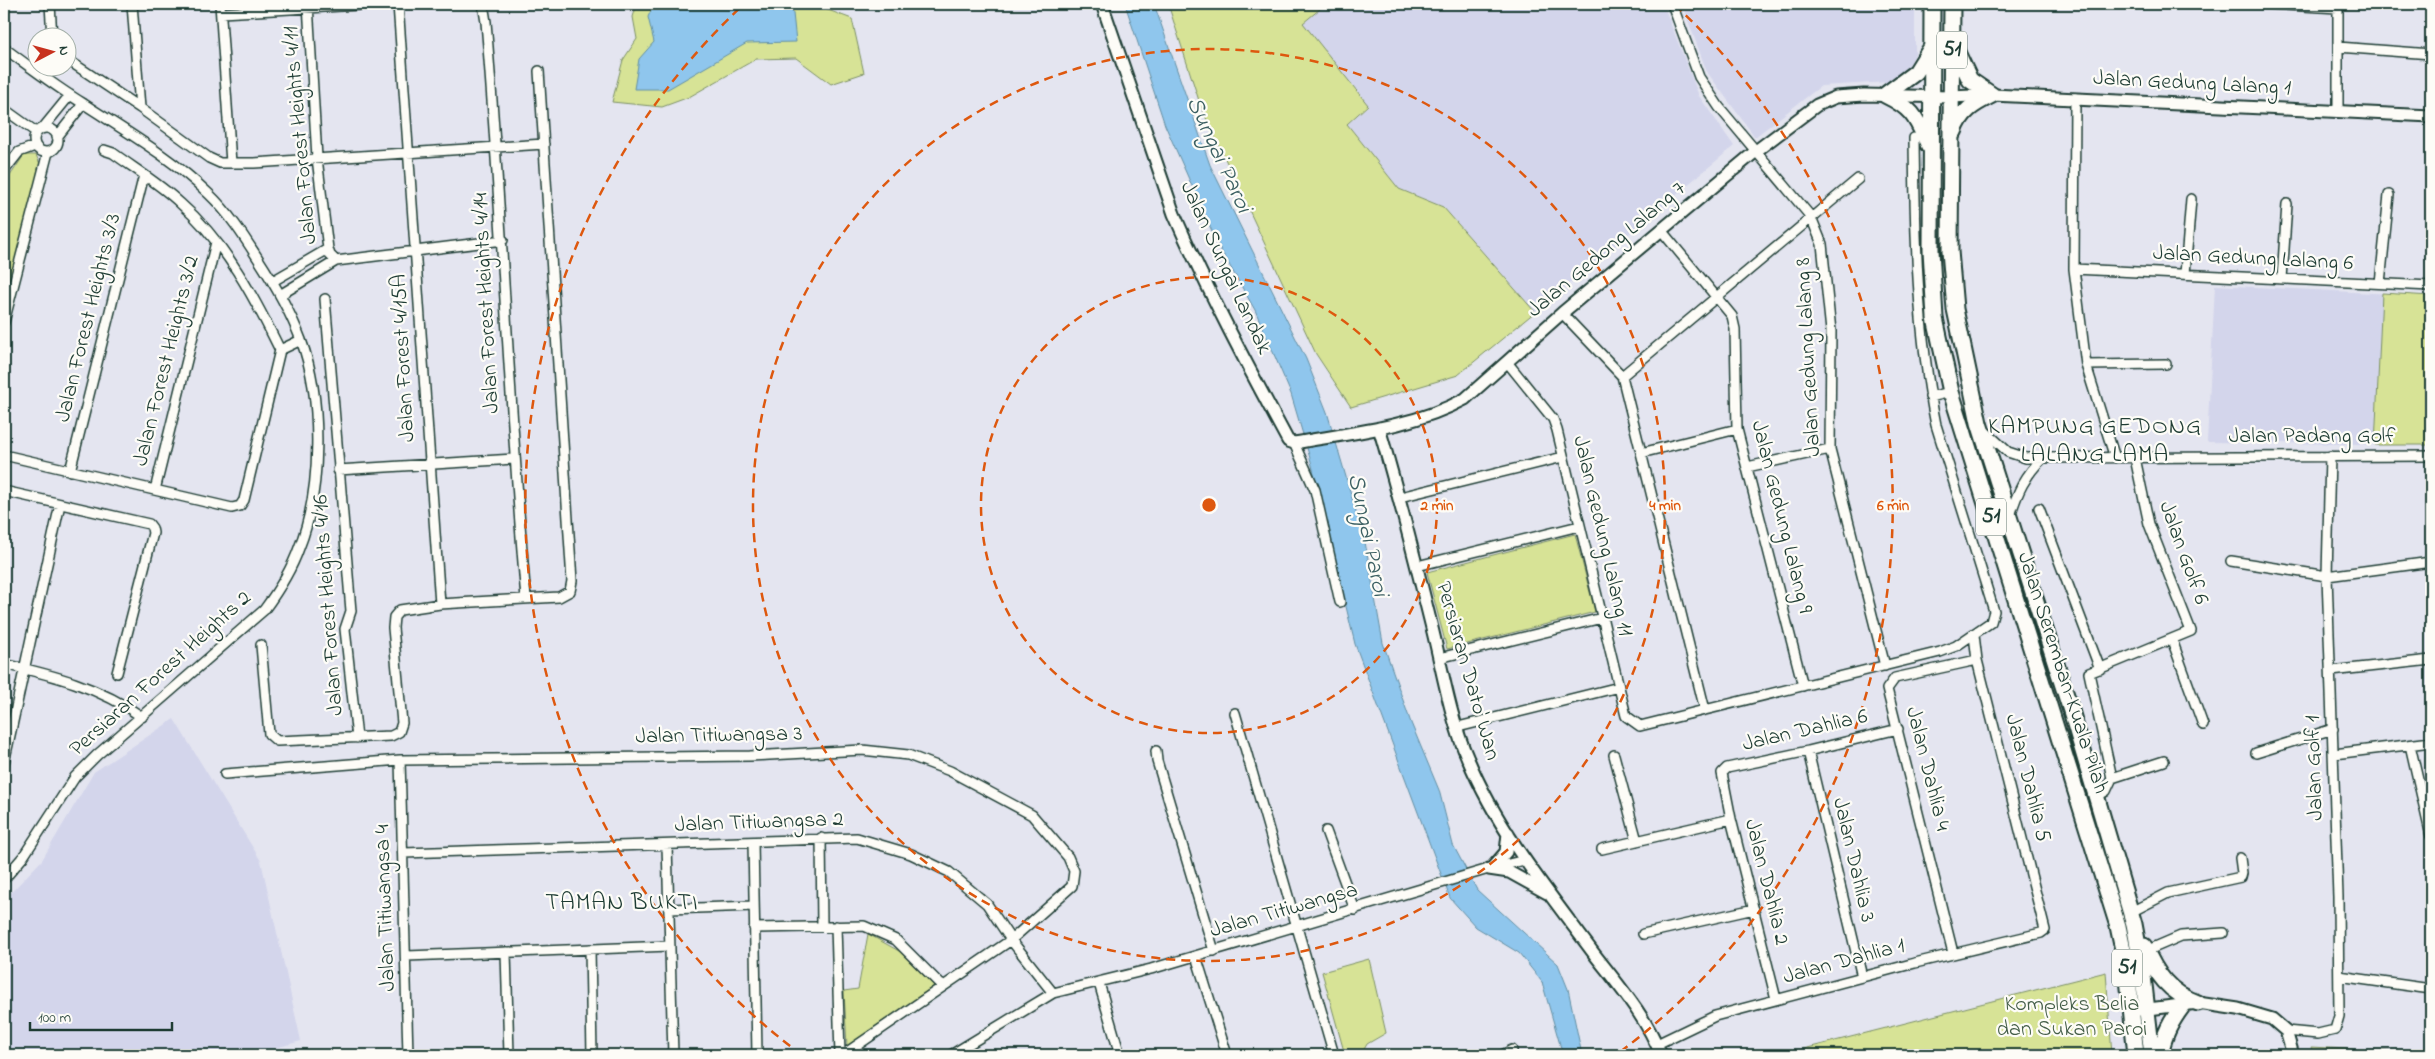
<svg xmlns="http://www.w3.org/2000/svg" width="2435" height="1059" viewBox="0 0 2435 1059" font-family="'Indie Flower',sans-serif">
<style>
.built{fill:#d3d5eb}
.green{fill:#d7e396;stroke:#7b9065}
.water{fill:#8fc6ed;stroke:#628fa3}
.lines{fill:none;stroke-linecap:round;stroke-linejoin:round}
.minor-casing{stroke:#1f3d34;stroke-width:12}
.tertiary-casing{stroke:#1f3d34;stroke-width:15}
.trunk-casing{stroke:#1f3d34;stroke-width:19}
.minor{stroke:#fdfcf7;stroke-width:9}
.tertiary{stroke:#fdfcf7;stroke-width:11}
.trunk{stroke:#fdfcf7;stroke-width:15}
.ring{fill:none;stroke:#de580e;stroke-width:2.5;stroke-dasharray:9 6}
.labels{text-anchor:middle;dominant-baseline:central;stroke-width:4.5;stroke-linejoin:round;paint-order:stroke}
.shield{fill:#fdfcf7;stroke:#62766e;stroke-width:1}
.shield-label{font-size:21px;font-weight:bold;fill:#1f3d34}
.street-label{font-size:22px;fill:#1f3d34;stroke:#fdfcf7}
.park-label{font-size:22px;fill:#445e48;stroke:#fdfcf7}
.water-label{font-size:24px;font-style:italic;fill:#3b5f62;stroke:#fdfcf7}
.neighbourhood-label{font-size:24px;letter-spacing:1px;fill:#1f3d34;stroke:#fdfcf7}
.centre{fill:#de580e;stroke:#fdfcf7;stroke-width:2.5}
.ring-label{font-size:15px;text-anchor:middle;font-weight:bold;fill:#de580e;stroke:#fdfcf7;stroke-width:4.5;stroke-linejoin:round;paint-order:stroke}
</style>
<rect width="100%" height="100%" fill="#e4e5f0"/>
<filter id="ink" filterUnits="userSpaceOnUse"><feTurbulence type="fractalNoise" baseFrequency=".02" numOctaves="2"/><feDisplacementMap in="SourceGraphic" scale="10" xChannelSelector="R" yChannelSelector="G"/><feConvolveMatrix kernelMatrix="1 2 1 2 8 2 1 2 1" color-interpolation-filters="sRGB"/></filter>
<g filter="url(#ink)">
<path class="built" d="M 1326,4 L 1663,4 L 1699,96 L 1734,146 L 1535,312 L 1443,207 L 1399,189 L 1347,124 L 1368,106 L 1302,23 Z
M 1682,4 L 1915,4 L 1915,54 L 1907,69 L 1889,82 L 1821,86 L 1755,137 L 1707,72 Z
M 2215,285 L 2431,296 L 2431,445 L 2207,442 Z
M 174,719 L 261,861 L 301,1041 L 249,1055 L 4,1055 L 4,900 L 42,860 L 94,772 Z"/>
<path class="green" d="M 637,4 L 812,4 L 852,19 L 864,73 L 831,84 L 796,58 L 756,59 L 689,97 L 662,107 L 612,102 L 623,60 L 637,39 L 633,17 Z
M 1168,4 L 1326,4 L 1303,23 L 1368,105 L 1347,124 L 1399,189 L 1443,207 L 1535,312 L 1458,375 L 1351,407 L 1316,354 L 1201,107 Z
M 24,155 L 36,155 L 40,164 L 4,321 L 4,185 Z
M 2382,293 L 2431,296 L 2431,445 L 2375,445 Z
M 1575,534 L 1595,612 L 1447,649 L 1427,572 Z
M 868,934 L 899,951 L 934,986 L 847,1046 L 844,991 L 858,989 Z
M 1369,959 L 1386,1033 L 1367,1044 L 1361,1055 L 1345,1055 L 1322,972 Z
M 2106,972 L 2112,1055 L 1780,1055 Z
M 2311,1047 L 2431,1054 L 2431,1055 L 2313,1055 Z"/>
<path class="water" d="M 654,4 L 792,4 L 796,42 L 747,43 L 668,89 L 634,89 L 639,59 L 654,42 L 648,17 Z
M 1125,4 L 1154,4 L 1210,165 L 1306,359 L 1327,412 L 1365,542 L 1383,643 L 1411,723 L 1439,790 L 1453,845 L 1477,890 L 1558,964 L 1568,989 L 1582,1055 L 1563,1055 L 1542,982 L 1519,953 L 1476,927 L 1450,898 L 1355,644 L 1312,465 L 1291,394 L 1255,310 L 1219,247 L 1165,125 Z"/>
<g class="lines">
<g class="minor-casing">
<path id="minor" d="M 50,4 L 52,38
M 132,4 L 140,108
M 220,4 L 231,163
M 308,4 L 317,158 L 328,249 L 330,255 L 336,261
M 398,4 L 440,604
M 483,4 L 486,22 C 502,214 509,406 526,598
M 1672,4 L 1699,77 L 1719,107 L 1811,217 L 1822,244 L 1831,331 L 1830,449 L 1885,666
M 2269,4 L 2338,8 L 2338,112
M 221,13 L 376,4
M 2338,47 L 2431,54
M 4,48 C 30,67 56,87 84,104 C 127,132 172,158 209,194 C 228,212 243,235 257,257 C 274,283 290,311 301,340 C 323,398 322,491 299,548 C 291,571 278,591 264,610 L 97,755 L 75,777 L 23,857 L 4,879
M 68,60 L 140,108 L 209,158 L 220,163 L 254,163 L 544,144
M 2075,98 L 2074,269 L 2086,365 L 2115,458
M 4,109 L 36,132
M 43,128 L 70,95
M34 140a12 12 0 1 1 24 0a12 12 0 1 1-24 0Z
M 57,137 L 83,104
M 104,150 L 113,153 C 135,169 160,184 180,203 C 226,243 254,297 280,350
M 4,171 L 19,152 L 35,146
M 1661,230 L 1732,316 L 1735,329 L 1737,429 L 1803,686
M 2074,269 L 2431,286
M 2185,274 L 2191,199
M 2282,279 L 2287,204
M 273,281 L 328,249
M 2380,283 L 2389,195
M 280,295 L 336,261 L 503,240
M 325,299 L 351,611 L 345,629 L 357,738
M 1562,313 L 1622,376 L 1705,710
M 4,322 L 48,152
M 280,350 L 301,340
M 1507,362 L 1553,419 L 1557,430 L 1626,716 L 1640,726 L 1940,652 L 1956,646 L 1991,622 L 1994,611 L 1936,425 C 1917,330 1915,235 1914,138
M 2086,365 L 2166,364
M 1622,376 L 1858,179
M 1930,397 L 1951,392
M 1985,431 L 2008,452 L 2026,458 L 2431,456
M 1294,443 L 1315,490 L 1340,602
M 1641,453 L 1737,429
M 4,455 L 232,508 L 240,506 L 244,500 L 280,350
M 1747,467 L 1830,449
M 338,470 L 514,459
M 70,471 L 144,175
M 155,490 L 216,242
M 4,491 L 149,524 L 152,528 L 153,533 L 117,673
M 1400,497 L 1563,457
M 2039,508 L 2100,669
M 2010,516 C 2017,493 2025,475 2043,458
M 2231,561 L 2327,576 L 2431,562
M 1417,566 L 1579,526
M 2172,640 L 2203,725
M 261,645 L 269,734 L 277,741 L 391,736 L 399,732 L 402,723 L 393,628 L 394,617 L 400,610 L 440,604 L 559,597 L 570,591 L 572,581 L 539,71
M 1439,658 L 1602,618
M 4,664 C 53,675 100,687 142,717
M 2331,671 L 2431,660
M 1235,713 L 1334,1055
M 1458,727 L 1619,687
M 2410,745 L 2431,836
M 1156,751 L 1157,761 L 1214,951
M 1808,751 L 1862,977
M 2256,753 L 2333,729
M 2334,754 L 2431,742
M 1614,755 L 1637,841
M 400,760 L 408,1055
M 4,763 L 60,504
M 225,774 L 400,760 L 750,756 L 862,750 L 908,755 L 950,771 L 1032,815 L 1068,857 L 1074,871 L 1072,886 L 1011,940 L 843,1055
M 2112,778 L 2164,761
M 2096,797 L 2106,791 L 2112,778 L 2089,673 L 2191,631 L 2149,524 L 2135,458
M 1326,831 L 1355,910
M 821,838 L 822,926
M 753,842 L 757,1055
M 667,845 L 673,1055
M 1602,849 L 1731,819
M 404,853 L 857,838 L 911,854 L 949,872 L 987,904 L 1011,940 L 1053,993
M 669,909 L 754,906
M 2131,912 L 2168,893 L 2241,877 L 2242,873 L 2240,858
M 836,926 L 840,1055
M 754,928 L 864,926 L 896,940 L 942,986
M 1643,934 L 1754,909
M 590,949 L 592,1055
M 2146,951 L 2181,936 L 2223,933
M 506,952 L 509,1055
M 1953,953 L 1887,689 L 1895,678 L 1977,660
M 407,956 L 670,946
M 1196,956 L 1227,1055
M 2339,976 L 2431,989
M 1099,983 L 1120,1055
M 1776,999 L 1731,819 L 1722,773 L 1727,768 L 1808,751 L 1898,729
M 2286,1031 L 2318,1034 L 2335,1030 L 2339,1016 L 2338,897 L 2327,576 L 2330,456
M 1657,1044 L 1715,1016 L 1915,963 L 2041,933 L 2045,930 L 1977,660 L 1974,635
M 951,1055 L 1053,993 L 1151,969 L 1492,868 L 1525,860
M 1502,1055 L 1512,1050"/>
</g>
<g class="tertiary-casing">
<path id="tertiary" d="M 1102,4 L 1174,214 C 1208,292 1248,367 1288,441 L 1294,443 C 1350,433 1414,427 1465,399 L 1562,313 L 1756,151 L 1817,105 L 1836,97 L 1864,95 L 1951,97 L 1992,95 L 2431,116
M 1379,428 C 1399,495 1416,563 1433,632 C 1443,673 1451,721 1468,759 C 1498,831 1549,893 1595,955 C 1619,986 1647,1018 1661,1055
M 1492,868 L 1506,852 L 1508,833
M 1489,869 L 1509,872 L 1547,893
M 2140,1010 L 2198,1003 L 2238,1009 L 2272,1019 L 2286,1031 L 2293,1055"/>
</g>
<g class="trunk-casing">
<path id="trunk" d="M 1932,4 L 1931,250 L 1935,318 L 1951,392 L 2118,926 L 2127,969 L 2136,1055
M 1952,4 L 1950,251 L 1955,309 L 1979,423 L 2072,714 L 2134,924 L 2142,967 L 2152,1055
M 1955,48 L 1970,80 L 1992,95
M 1954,132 C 1961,111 1974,104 1992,95
M 1929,146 C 1916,118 1914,109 1885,95 L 1916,72 L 1931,48
M 2144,946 C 2156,974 2169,993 2198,1003
M 2160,1055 C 2164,1034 2171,1021 2184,1004"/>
</g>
<use href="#minor" class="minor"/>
<use href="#tertiary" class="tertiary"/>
<use href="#trunk" class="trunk"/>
</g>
</g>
<g class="ring">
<circle cx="1209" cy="505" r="228"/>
<circle cx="1209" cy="505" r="456"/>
<path d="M802 1055A684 684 0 0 1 743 5M1675 5A684 684 0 0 1 1616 1055"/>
</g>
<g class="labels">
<g class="shield">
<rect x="1937" y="31.5" width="30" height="37" rx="4"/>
<rect x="1976" y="498.5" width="30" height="37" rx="4"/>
<rect x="2112" y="949.5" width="30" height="37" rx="4"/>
</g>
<g class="shield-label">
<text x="1952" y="50">51</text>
<text x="1991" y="517">51</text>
<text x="2127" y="968">51</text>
</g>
<g class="street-label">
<text transform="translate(2192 84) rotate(3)">Jalan Gedung Lalang 1</text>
<text transform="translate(301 135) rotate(-95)">Jalan Forest Heights 4/11</text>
<text transform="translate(1607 250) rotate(-40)">Jalan Gedong Lalang 7</text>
<text transform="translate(2253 259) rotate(3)">Jalan Gedung Lalang 6</text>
<text transform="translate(1225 268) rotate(65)">Jalan Sungai Landak</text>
<text transform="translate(487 303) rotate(-93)">Jalan Forest Heights 4/14</text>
<text transform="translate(89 318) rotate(-76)">Jalan Forest Heights 3/3</text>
<text transform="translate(1809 357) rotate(-93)">Jalan Gedung Lalang 8</text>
<text transform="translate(404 358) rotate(-93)">Jalan Forest 4/15A</text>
<text transform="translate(167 361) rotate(-76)">Jalan Forest Heights 3/2</text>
<text x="2312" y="437">Jalan Padang Golf</text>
<text transform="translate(1781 517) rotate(76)">Jalan Gedung Lalang 9</text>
<text transform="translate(1602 536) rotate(77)">Jalan Gedung Lalang 11</text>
<text transform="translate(2183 553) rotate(70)">Jalan Golf 6</text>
<text transform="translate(329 605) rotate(-94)">Jalan Forest Heights 4/16</text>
<text transform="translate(1467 671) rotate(74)">Persiaran Dato' Wan</text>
<text transform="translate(2062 673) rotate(72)">Jalan Seremban-Kuala Pilah</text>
<text transform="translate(161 674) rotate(-42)">Persiaran Forest Heights 2</text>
<text transform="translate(1805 731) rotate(-13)">Jalan Dahlia 6</text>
<text transform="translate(719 736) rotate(-1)">Jalan Titiwangsa 3</text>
<text transform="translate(2315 768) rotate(-92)">Jalan Golf 1</text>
<text transform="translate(1927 769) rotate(76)">Jalan Dahlia 4</text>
<text transform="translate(2027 778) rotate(76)">Jalan Dahlia 5</text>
<text transform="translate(759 823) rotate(-2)">Jalan Titiwangsa 2</text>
<text transform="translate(1853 860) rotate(77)">Jalan Dahlia 3</text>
<text transform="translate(1766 882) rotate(76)">Jalan Dahlia 2</text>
<text transform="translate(386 908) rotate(-92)">Jalan Titiwangsa 4</text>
<text transform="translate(1284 911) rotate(-16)">Jalan Titiwangsa</text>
<text transform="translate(1844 962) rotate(-15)">Jalan Dahlia 1</text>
</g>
<g class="park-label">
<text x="2072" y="1005">Kompleks Belia<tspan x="2072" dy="25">dan Sukan Paroi</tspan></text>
</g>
<g class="water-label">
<text transform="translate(1218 155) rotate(65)">Sungai Paroi</text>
<text transform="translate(1367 535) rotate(78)">Sungai Paroi</text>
</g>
<g class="neighbourhood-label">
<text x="2095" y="427">KAMPUNG GEDONG<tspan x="2095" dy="28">LALANG LAMA</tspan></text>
<text x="622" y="903">TAMAN BUKTI</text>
</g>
</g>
<circle cx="1209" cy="505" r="8" class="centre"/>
<g class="ring-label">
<text x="1437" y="510">2 min</text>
<text x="1665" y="510">4 min</text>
<text x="1893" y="510">6 min</text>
</g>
<rect width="2435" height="1059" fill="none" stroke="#fdfcf7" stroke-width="20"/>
<rect x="10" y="10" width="2415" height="1039" fill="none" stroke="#1f3d34" stroke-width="2" filter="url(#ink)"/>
<g transform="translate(52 52) rotate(84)"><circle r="24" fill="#fdfcf7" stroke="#a4b0a9"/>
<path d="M0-4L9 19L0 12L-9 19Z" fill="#c8321e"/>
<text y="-8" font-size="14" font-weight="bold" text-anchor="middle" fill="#1f3d34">N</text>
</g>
<path d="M30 1022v8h142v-8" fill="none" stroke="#1f3d34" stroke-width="2.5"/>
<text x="38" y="1022" font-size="15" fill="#1f3d34" stroke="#fdfcf7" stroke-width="4" paint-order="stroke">100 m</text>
</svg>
